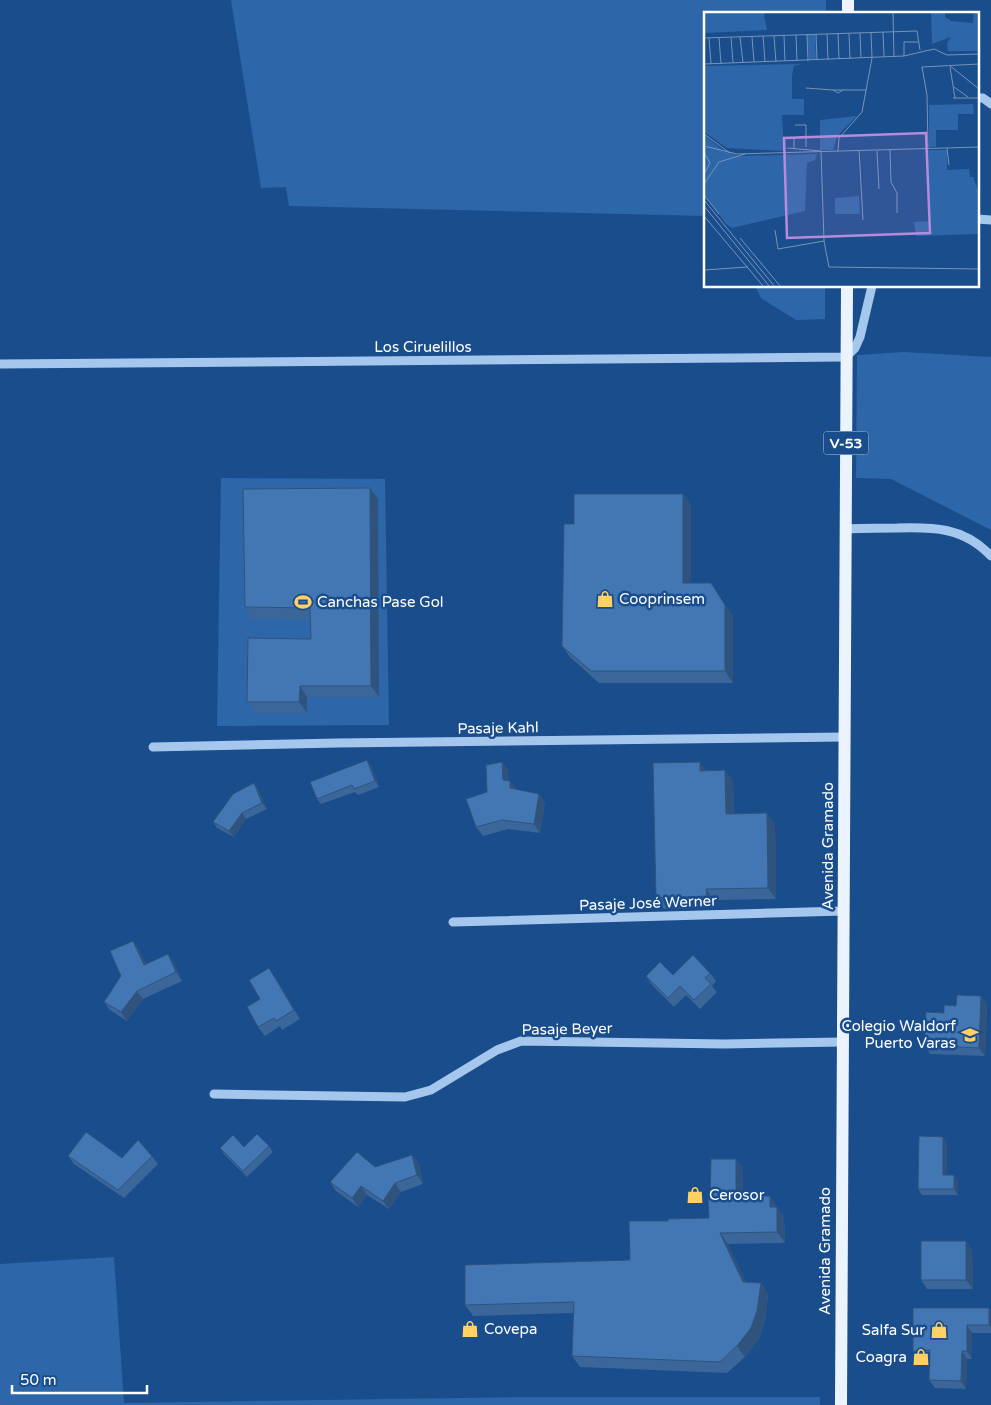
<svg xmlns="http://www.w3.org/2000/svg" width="991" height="1405" viewBox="0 0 991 1405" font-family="'Varela Round',sans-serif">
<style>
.green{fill:#2d67a9}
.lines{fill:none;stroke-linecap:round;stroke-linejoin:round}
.minor{stroke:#a5c7ed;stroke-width:9}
.major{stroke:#ebf3ff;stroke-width:12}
.wall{fill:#3a669a}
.shaded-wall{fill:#2f537d}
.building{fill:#4377b3;stroke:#2f537d}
.labels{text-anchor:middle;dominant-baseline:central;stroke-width:5;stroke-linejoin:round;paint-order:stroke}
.shield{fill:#1a4d8b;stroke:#bacadc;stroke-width:1}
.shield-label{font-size:14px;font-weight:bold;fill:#fff}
.street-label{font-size:15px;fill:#fff;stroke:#1a4d8b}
.poi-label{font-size:15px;fill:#fff;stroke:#1a4d8b;text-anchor:start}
.inset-road{fill:none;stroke:#7694b9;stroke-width:1}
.view{fill:#b68bdc;fill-opacity:0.15;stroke:#b68bdc;stroke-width:2.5}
.inset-edge{fill:none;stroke:#fff;stroke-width:2.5}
</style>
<rect width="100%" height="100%" fill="#1a4d8b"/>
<path class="green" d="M 231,0 L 826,0 L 826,14 L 705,14 L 705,216 L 289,206 L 286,187 L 261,188 Z
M 755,286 L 825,286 L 825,319 L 796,320 L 761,298 Z
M 904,352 L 991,357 L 991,530 L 891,479 L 856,478 L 857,355 Z
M 221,478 L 385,479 L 389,725 L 217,726 Z
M 114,1257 L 124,1403 L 526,1397 L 820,1397 L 820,1405 L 0,1405 L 0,1264 Z"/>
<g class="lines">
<path class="minor" d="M 977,98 L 983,98 L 991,104
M 977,219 L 991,220
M 0,364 L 846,357 L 855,348 L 860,337 L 872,286
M 845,529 C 863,528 880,528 897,528 C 933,527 964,527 991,556
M 153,747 L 338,743 L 844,737
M 453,922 L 844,911
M 214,1094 L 405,1097 L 431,1090 L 497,1050 L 521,1041 L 725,1044 L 843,1042"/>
<path class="major" d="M 848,14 L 848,0
M 841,1405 L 847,286"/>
</g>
<path class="wall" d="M 683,494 L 691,505 L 691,583 L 733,616 L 733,683 L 599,683 L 570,657 L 562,646 L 574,524 Z
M 378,499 L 379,697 L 307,697 L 307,713 L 255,713 L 247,702 L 311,639 L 310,619 L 252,619 L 245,607 Z
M 502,762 L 508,771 L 508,780 L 510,781 L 516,790 L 539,794 L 545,803 L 540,833 L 508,829 L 483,836 L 476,827 L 487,792 Z
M 371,766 L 379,787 L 358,795 L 355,792 L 321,804 L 317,799 Z
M 706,770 L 733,781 L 734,814 L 775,824 L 776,899 L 714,900 L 714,907 L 664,909 L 656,898 Z
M 254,783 L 258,789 L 267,809 L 246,819 L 234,837 L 217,828 L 213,822 Z
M 133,941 L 139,949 L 146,965 L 168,954 L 174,963 L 182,981 L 143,999 L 127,1021 L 110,1010 L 104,1002 L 121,976 Z
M 710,973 L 716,981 L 712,986 L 717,992 L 700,1009 L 686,995 L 674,1007 L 652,985 L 646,976 L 673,975 Z
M 275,977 L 300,1019 L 282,1030 L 280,1026 L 265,1036 L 258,1027 L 260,999 Z
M 981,996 L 987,1005 L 985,1056 L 930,1054 L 924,1045 L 944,1013 L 956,1006 Z
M 947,1143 L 947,1175 L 958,1181 L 958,1195 L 922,1195 L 918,1189 Z
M 269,1146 L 273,1152 L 247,1177 L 224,1154 L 220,1148 Z
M 412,1155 L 419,1164 L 423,1184 L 401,1192 L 389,1209 L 367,1195 L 358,1207 L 336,1191 L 330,1182 Z
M 68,1156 L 122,1158 L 152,1156 L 158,1164 L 124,1198 L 74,1164 Z
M 736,1159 L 743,1170 L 743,1197 L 770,1196 L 784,1218 L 785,1243 L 728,1244 L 746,1282 L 761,1283 L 768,1294 L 765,1322 L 759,1339 L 745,1357 L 727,1373 L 580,1367 L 572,1356 L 574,1313 L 473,1316 L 465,1305 L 630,1260 L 668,1221 L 709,1218 L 710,1198 Z
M 966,1241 L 972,1250 L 973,1289 L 927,1289 L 921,1280 Z
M 989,1308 L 991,1311 L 991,1333 L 972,1333 L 972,1359 L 967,1359 L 966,1389 L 935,1388 L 929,1380 L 930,1359 L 919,1359 L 913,1351 Z"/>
<path class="shaded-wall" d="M 370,488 L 378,499 L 379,697 L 371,686 Z
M 683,494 L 691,505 L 691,595 L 683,583 Z
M 711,583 L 733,616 L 733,683 L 725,671 Z
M 300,686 L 307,697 L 307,713 L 299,702 Z
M 367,760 L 371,766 L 379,787 L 375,781 Z
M 502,762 L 508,771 L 509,789 L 503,780 Z
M 700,762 L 707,773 L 700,771 Z
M 725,770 L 733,781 L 734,825 L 726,814 Z
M 510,781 L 516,789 L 516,797 L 510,788 Z
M 254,783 L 258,789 L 267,809 L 262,803 Z
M 539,794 L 545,803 L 540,833 L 534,824 Z
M 242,813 L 246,819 L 234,837 L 229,831 Z
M 767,813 L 775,824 L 776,899 L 768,888 Z
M 706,889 L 714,900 L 714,907 L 707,896 Z
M 133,941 L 139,949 L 150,974 L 144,965 Z
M 168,954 L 174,963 L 182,981 L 176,972 Z
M 269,968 L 275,977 L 300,1019 L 294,1010 Z
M 137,991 L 143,999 L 127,1021 L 121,1012 Z
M 981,996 L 987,1005 L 985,1056 L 979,1048 Z
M 943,1137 L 947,1143 L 947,1181 L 943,1175 Z
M 412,1155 L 419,1164 L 423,1184 L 417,1175 Z
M 736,1159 L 743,1170 L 743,1208 L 736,1197 Z
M 954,1175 L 958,1181 L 958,1195 L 954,1189 Z
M 395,1183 L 401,1192 L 389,1209 L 383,1201 Z
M 361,1186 L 367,1195 L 358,1207 L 352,1198 Z
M 770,1196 L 784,1218 L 785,1243 L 777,1232 L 770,1207 Z
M 720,1233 L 728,1244 L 751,1292 L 743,1282 Z
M 966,1241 L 972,1250 L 973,1289 L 966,1280 Z
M 761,1283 L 768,1294 L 765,1322 L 759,1339 L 745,1357 L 737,1346 Z
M 989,1308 L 991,1311 L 991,1328 L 989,1325 Z
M 967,1325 L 972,1333 L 972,1359 L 967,1351 Z
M 962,1351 L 967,1359 L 966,1389 L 961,1381 Z"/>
<path class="building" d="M 370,488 L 371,686 L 300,686 L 299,702 L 247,702 L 248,638 L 311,639 L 310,608 L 245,607 L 243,489 Z
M 574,494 L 683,494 L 683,583 L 711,583 L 725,605 L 725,671 L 591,671 L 562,646 L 564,524 L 574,524 Z
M 367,760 L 375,781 L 354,789 L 352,785 L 317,799 L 310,782 Z
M 502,762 L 503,780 L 510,781 L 510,788 L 539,794 L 534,824 L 502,820 L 476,827 L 466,799 L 487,792 L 486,765 Z
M 700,762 L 700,771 L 725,770 L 726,814 L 767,813 L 768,888 L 706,889 L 707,896 L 656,898 L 653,763 Z
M 254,783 L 262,803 L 242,813 L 229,831 L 213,822 L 233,794 Z
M 133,941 L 144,965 L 168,954 L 176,972 L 137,991 L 121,1012 L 104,1002 L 121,976 L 110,951 Z
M 693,955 L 710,973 L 705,978 L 711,984 L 694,1000 L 680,986 L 668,998 L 646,976 L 660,962 L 673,975 Z
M 269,968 L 294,1010 L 276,1021 L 274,1018 L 258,1027 L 247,1007 L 260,999 L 249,980 Z
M 957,995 L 981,996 L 979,1048 L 924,1045 L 926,1012 L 944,1013 L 944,1005 L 956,1006 Z
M 86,1132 L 122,1158 L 138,1140 L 152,1156 L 118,1190 L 68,1156 Z
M 257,1134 L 269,1146 L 243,1171 L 220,1148 L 233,1135 L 244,1147 Z
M 919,1136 L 943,1137 L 943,1175 L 954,1175 L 954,1189 L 918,1189 Z
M 357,1152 L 375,1167 L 412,1155 L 417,1175 L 395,1183 L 383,1201 L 361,1186 L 352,1198 L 330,1182 Z
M 711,1159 L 736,1159 L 736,1197 L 770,1196 L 770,1207 L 777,1207 L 777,1232 L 720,1233 L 743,1282 L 761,1283 L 757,1311 L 751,1328 L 737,1346 L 720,1362 L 572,1356 L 574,1302 L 465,1305 L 465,1265 L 630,1260 L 629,1221 L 668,1221 L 668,1219 L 709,1218 L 708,1198 L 710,1198 Z
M 921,1241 L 966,1241 L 966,1280 L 921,1280 Z
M 913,1308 L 989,1308 L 989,1325 L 967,1325 L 967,1351 L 962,1351 L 961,1381 L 929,1380 L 930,1350 L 913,1351 Z"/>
<defs>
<g id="shop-bare" transform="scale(1.35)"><path d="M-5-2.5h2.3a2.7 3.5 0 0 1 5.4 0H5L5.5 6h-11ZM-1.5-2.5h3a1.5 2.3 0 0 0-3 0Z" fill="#ffd062" stroke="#1a4d8b" stroke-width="2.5" paint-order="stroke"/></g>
<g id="stadium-bare" transform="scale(1.35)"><path d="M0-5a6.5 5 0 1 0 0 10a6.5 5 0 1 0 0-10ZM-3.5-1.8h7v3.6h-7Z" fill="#ffd062" stroke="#1a4d8b" stroke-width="2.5" paint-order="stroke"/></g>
<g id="school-bare" transform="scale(1.35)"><path d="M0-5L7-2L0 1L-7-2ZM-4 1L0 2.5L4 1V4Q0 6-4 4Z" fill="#ffd062" stroke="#1a4d8b" stroke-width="2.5" paint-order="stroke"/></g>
</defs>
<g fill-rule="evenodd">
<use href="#shop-bare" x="605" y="599"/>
<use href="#stadium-bare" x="303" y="602"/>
<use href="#school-bare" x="970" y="1035"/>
<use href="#shop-bare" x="695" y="1195"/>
<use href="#shop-bare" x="470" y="1329"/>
<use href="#shop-bare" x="939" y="1330"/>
<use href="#shop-bare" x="921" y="1357"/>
</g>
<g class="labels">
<rect class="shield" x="823.5" y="431.5" width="45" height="23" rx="4"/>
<g class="shield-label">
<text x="846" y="443">V-53</text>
</g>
<g class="street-label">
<text x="423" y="347">Los Ciruelillos</text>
<text transform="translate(498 728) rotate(-1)">Pasaje Kahl</text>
<text transform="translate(828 846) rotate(-90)">Avenida Gramado</text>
<text transform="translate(648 903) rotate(-2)">Pasaje José Werner</text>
<text transform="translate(567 1029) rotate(-1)">Pasaje Beyer</text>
<text transform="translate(825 1251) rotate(-90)">Avenida Gramado</text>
</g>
<g class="poi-label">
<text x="619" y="599">Cooprinsem</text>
<text x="317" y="602">Canchas Pase Gol</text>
<text x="956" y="1026" text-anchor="end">Colegio Waldorf<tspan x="956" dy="17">Puerto Varas</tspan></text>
<text x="709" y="1195">Cerosor</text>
<text x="484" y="1329">Covepa</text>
<text x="925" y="1330" text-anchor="end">Salfa Sur</text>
<text x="907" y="1357" text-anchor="end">Coagra</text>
</g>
</g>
<g transform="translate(704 12)">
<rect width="275" height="275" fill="#1a4d8b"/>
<path d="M 0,0 L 62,0 L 60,4 L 63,18 L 0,21 ZM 227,0 L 241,0 L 241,5 L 247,9 L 269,11 L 270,0 L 275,0 L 275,39 L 244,39 L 243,31 L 247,25 L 228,32 ZM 103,23 L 111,23 L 112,48 L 105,48 ZM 98,52 L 90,54 L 88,63 L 88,87 L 100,87 L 100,103 L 78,103 L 80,139 L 23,136 L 0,120 L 0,54 ZM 269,92 L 270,102 L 254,102 L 254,118 L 232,118 L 232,135 L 225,135 L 225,93 ZM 153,104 L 133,124 L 129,138 L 116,138 L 116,108 ZM 0,123 L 20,139 L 35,144 L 113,142 L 111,148 L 103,151 L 101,199 L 28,216 L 22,212 L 0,182 ZM 222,138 L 243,138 L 243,158 L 265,157 L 266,165 L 269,165 L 275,181 L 275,222 L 212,224 L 210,210 L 225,209 ZM 155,184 L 156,202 L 131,202 L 131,186 Z" fill="#2d67a9"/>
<path class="inset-road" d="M 189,0 L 190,45M 179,20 L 180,45M 134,21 L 135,47M 145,21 L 146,47M 156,21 L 157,46M 112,22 L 113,48M 123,22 L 124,48M 92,23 L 93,49M 103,23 L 104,49M 59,24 L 61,50M 70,24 L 72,50M 80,24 L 81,49M 27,25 L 29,51M 36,25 L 39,51M 48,25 L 50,50M 0,26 L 213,19 L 216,38M 5,26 L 7,52M 15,26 L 17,52M 200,44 L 200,30 L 214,30M 0,52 L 200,44 L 230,37 L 243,43 L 275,42M 245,53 L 275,77M 246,55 L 251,86M 250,75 L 264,85M 102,76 L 129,78M 139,78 L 134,81 L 129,78 L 162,78M 249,86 L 275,86M 91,113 L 102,113 L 102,135M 0,122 L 26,141M 0,134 L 33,142 L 275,135M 83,136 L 117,139 L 120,229 L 125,255 L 275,257M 90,136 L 90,126 L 102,124M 224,136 L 223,83 L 218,55 L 275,52M 243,136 L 245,153M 186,137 L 187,170 L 193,181 L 193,201M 155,138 L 159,208M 134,139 L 135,126 L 158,100 L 168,46 L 167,21M 173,139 L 175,177M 0,140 L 6,151 L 0,162M 0,172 L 15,150 L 41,142M 0,183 L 15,202M 0,188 L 71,275M 0,194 L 66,275M 0,204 L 60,275M 71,218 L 74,237 L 120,229M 36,226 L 77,275M 0,258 L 44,255"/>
<path class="view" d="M 222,121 L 226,221 L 83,226 L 80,126 Z"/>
<rect width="275" height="275" class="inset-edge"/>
</g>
<path d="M12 1385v8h135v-8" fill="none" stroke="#ffffff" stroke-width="2.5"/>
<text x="20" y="1385" font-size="15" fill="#ffffff" stroke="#1a4d8b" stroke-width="4" paint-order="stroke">50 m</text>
</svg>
